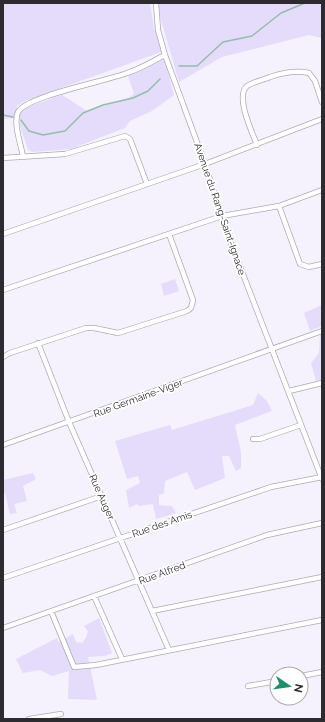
<svg xmlns="http://www.w3.org/2000/svg" width="325" height="722" viewBox="0 0 325 722" font-family="Raleway,sans-serif">
<style>
.green{fill:#e5dcfb}
.lines{fill:none;stroke-linecap:round;stroke-linejoin:round}
.stream{stroke:#95bcac;stroke-width:1.5}
.street-casing{stroke:#adaab5;stroke-width:6}
.street{stroke:#fff;stroke-width:4.5}
.labels{text-anchor:middle;dominant-baseline:central;stroke-width:3.5;stroke-linejoin:round;paint-order:stroke}
.street-label{font-size:10px;fill:#2d2b30;stroke:#fff}
</style>
<rect width="100%" height="100%" fill="#f5f1fd"/>
<path class="green" d="M 3,3 L 150,3 L 154,28 L 164,51 L 25,101 L 17,106 L 15,118 L 3,119 Z
M 156,3 L 322,3 L 322,38 L 309,35 L 222,57 L 179,82 Z
M 165,60 L 174,95 L 152,111 L 130,121 L 125,128 L 71,149 L 33,152 L 28,150 L 20,126 L 20,113 L 24,108 L 62,95 L 87,111 L 128,98 L 134,94 L 127,73 Z
M 175,279 L 179,291 L 164,296 L 161,284 Z
M 322,305 L 322,326 L 310,331 L 304,313 Z
M 320,334 L 322,334 L 322,379 L 316,381 L 311,363 L 319,353 Z
M 258,393 L 267,401 L 272,411 L 235,425 L 241,452 L 241,468 L 236,471 L 229,456 L 222,456 L 225,478 L 195,490 L 187,472 L 165,481 L 164,493 L 159,495 L 159,505 L 172,506 L 176,513 L 156,519 L 153,504 L 139,506 L 137,504 L 129,508 L 126,490 L 140,483 L 138,476 L 127,479 L 115,441 L 170,425 L 172,430 L 253,405 Z
M 33,473 L 36,479 L 23,486 L 27,501 L 14,504 L 17,513 L 10,514 L 5,493 L 3,493 L 3,480 Z
M 99,618 L 112,653 L 105,656 L 88,657 L 97,700 L 68,699 L 69,671 L 52,676 L 40,670 L 23,673 L 16,659 L 57,638 L 58,642 L 73,634 L 76,642 L 82,643 L 86,638 L 88,631 L 84,626 Z"/>
<g class="lines">
<path class="stream" d="M 179,66 L 197,66 L 223,42 L 252,36 L 281,13 L 305,3
M 3,115 L 13,117
M 21,120 L 29,131 L 43,135 L 65,131 L 83,113 L 103,105 L 133,98 L 148,91 L 160,79"/>
<g class="street-casing">
<path id="street" d="M 156,3 L 158,30 L 165,55 L 205,164 L 229,238 L 322,479
M 257,145 C 252,132 235,96 247,86 C 253,82 263,80 270,77 C 282,73 296,70 309,73 L 315,81 L 322,102
M 23,157 C 21,144 13,124 18,112 C 26,96 107,81 127,73 C 140,69 153,61 165,55
M 3,158 L 65,154 L 125,136 L 130,139 L 147,184
M 279,206 L 300,264 L 309,267 L 322,264
M 3,234 L 205,164 L 322,119
M 3,290 L 222,216 L 279,206 L 322,190
M 38,343 L 69,422 L 169,650
M 3,357 L 10,353 L 86,328 L 94,328 L 118,333 L 187,311 L 191,308 L 193,300 L 169,234
M 289,391 L 322,383
M 253,439 L 260,439 L 301,425
M 3,445 L 322,331
M 3,530 L 102,496
M 3,578 L 271,487 L 322,477
M 94,596 L 122,659
M 51,611 L 74,667 L 96,665 L 322,620
M 152,611 L 322,577
M 3,628 L 267,535 L 322,523
M 301,676 L 322,672
M 248,686 L 277,681
M 29,719 L 61,714"/>
</g>
<use href="#street" class="street"/>
</g>
<g class="labels">
<g class="street-label">
<text transform="translate(220 209) rotate(71)">Avenue du Rang-Saint-Ignace</text>
<text transform="translate(138 398) rotate(-20)">Rue Germaine-Viger</text>
<text transform="translate(102 497) rotate(66)">Rue Auger</text>
<text transform="translate(162 524) rotate(-19)">Rue des Amis</text>
<text transform="translate(162 573) rotate(-20)">Rue Alfred</text>
</g>
</g>
<rect width="325" height="722" fill="none" stroke="#2d2b30" stroke-width="8"/>
<g transform="translate(289 686) rotate(103)"><circle r="19" fill="#ffffff" stroke="#abaaac"/>
<path d="M0-3L7 15L0 10L-7 15Z" fill="#1f8e6e"/>
<text y="-6" font-size="11" font-weight="bold" text-anchor="middle" fill="#2d2b30">N</text>
</g>
</svg>
